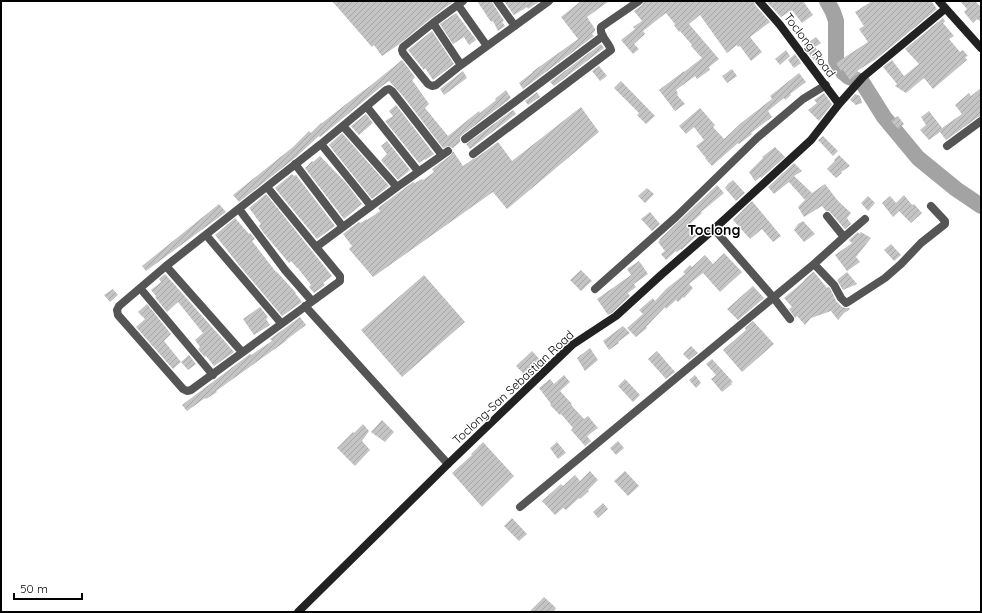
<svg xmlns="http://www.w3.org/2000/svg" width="982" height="613" viewBox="0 0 982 613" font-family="Quicksand,sans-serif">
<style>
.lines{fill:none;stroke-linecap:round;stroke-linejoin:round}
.river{stroke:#a3a3a3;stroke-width:16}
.building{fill:url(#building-hatch)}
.street{stroke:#555;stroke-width:8}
.secondary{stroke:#222;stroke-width:8}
.labels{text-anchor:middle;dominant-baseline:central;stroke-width:3;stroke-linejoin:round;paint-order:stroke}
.street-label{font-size:12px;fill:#000;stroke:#fff}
.quarter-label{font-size:14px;font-weight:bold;fill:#000;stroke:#fff}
</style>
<defs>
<pattern id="building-hatch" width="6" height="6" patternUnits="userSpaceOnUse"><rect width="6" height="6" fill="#c4c4c4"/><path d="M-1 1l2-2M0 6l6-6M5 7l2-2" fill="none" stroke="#a7a7a7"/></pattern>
</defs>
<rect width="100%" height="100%" fill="#fff"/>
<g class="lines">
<path class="river" d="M 827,1 L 833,12 L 836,21 L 836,61 L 843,72 L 849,77 L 862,82 L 884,117 L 918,158 L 956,189 L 981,206"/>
</g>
<path class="building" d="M 332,1 L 454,1 L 430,19 L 398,45 L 382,56 L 374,45 L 372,47 Z
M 477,1 L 492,1 L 493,4 L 504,21 L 502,22 L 505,26 L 498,31 L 493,21 L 491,22 Z
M 504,1 L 540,1 L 528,9 L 527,7 L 514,15 Z
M 581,1 L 609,1 L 587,17 L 595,29 L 595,31 L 592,34 L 594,36 L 523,89 L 519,83 L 533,72 L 532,72 L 578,39 L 561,17 Z
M 644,1 L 754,1 L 755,5 L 770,22 L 750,37 L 762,52 L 751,61 L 740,46 L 738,47 L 737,45 L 727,53 L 700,15 L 689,24 L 719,59 L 718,60 L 709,67 L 710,70 L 697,79 L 695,76 L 676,90 L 678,94 L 677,95 L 685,104 L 675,111 L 659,90 L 684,71 L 684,72 L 702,58 L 691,46 L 692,45 L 680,31 L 679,32 L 674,25 L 675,24 L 666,13 L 643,31 L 645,34 L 634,44 L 639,49 L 633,54 L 621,40 L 635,29 L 633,27 L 642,21 L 634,11 L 642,5 Z
M 766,1 L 803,1 L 813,15 L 802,23 L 792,10 L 781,17 Z
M 872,1 L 931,1 L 937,9 L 876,59 L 857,71 L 859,73 L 850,80 L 843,70 L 841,71 L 836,63 L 868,42 L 859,29 L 864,26 L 855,12 Z
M 960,1 L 975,1 L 981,7 L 981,22 L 977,19 L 973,23 L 964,12 L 967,9 Z
M 456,13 L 476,40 L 469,45 L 464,37 L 453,44 L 440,24 Z
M 943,18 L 945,21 L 943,23 L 954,36 L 949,39 L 960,52 L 963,50 L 968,56 L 965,57 L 967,60 L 933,89 L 924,78 L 906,93 L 895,86 L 897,84 L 883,67 L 892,60 L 904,76 L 919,64 L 905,49 Z
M 432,31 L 454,64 L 433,80 L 425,68 L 424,70 L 408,50 Z
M 816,37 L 821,43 L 815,47 L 824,59 L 817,64 L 804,47 L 804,46 Z
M 601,44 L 604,48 L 554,86 L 550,82 Z
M 786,50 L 790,56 L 780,65 L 775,59 Z
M 795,54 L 801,63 L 794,68 L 788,60 Z
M 402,60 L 415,77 L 412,80 L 429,104 L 425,108 L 448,136 L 479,111 L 480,113 L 496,100 L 495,99 L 506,90 L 511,98 L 462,135 L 460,137 L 460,142 L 453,148 L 448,146 L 443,148 L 403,96 L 389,81 L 382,86 L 320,137 L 319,136 L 296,157 L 239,202 L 233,195 L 293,147 L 309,131 L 311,133 L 321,123 L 322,123 L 359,94 L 370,86 Z
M 599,66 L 607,76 L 600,81 L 592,71 Z
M 732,69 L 737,76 L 727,83 L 722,76 Z
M 463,71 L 467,78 L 444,95 L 440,89 Z
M 799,73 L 806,82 L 790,94 L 791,95 L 785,100 L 784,98 L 768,111 L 772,117 L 751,133 L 752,134 L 739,144 L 738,143 L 712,166 L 705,158 L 706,158 L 696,146 L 704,140 L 694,127 L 686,134 L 679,126 L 700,108 L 715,125 L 713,127 L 724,139 L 741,123 L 772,99 L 770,96 Z
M 621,81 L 655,116 L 646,124 L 637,115 L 639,113 L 614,88 Z
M 981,88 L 981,116 L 978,117 L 946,140 L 940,132 L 929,140 L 920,130 L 926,125 L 921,117 L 929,111 L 942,128 L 962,114 L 955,105 L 969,93 L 971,96 Z
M 537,92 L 540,97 L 528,105 L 525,101 Z
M 824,93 L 832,104 L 819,121 L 808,110 L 817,103 L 814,100 Z
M 855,94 L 860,96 L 862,103 L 856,105 L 850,100 Z
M 396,105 L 434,154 L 425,160 L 425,159 L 419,163 L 385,121 L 393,116 L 389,111 Z
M 581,107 L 599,132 L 507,209 L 493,192 L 373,277 L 349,249 L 352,246 L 343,234 L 359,222 L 360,223 L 367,219 L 367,220 L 380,211 L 378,208 L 413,182 L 415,183 L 422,179 L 423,180 L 434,172 L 432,169 L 451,155 L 453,151 L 463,166 L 473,159 L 476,158 L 498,142 L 512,161 Z
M 513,110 L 516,114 L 470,149 L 466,144 Z
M 366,114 L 373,123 L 359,135 L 351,126 Z
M 898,116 L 904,124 L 898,129 L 891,121 Z
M 342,133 L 389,186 L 372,199 L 329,145 Z
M 823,136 L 838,151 L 833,156 L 818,140 Z
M 387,141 L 410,170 L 398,180 L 381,160 L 387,154 L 381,146 Z
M 775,147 L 785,157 L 761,178 L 760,177 L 755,181 L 749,172 L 763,158 L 762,157 Z
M 839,155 L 850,166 L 841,172 L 842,173 L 836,178 L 827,169 L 835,161 L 834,160 Z
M 320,156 L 346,183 L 362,204 L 344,219 L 305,168 L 312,161 L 313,162 Z
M 794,163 L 802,171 L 794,176 L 812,193 L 825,184 L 838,201 L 851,213 L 847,218 L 851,224 L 845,229 L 831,213 L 829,211 L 826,211 L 822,206 L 804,217 L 798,207 L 805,200 L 789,182 L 774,194 L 768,187 Z
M 292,174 L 294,176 L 296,175 L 335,226 L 317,239 L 275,188 Z
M 733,180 L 745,193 L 736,201 L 725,188 L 728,184 Z
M 717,185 L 724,193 L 701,212 L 702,213 L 691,223 L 700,233 L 681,250 L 681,249 L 677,252 L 676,251 L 666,260 L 661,254 L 665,251 L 658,242 L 660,241 L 659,240 Z
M 647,188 L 654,194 L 645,203 L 638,196 Z
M 266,194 L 320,261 L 332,276 L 323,283 L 325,285 L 314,293 L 309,287 L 311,285 L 297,267 L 297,268 L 291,261 L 289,263 L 263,232 L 259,226 L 261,224 L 249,208 Z
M 904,195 L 912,205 L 914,204 L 922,213 L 911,223 L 899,211 L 893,217 L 882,203 L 890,196 L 896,203 Z
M 868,196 L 875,203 L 868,211 L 861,203 Z
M 752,201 L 781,236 L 773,242 L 762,229 L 750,239 L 733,220 Z
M 219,204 L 226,212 L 146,271 L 142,266 Z
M 650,212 L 660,224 L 652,231 L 641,219 Z
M 235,218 L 249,234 L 250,233 L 255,239 L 252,241 L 276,272 L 276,271 L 296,293 L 295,293 L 302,302 L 282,316 L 239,265 L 215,235 Z
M 803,221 L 815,234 L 804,242 L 794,230 L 798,224 Z
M 858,232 L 859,234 L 861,232 L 871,238 L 856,257 L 860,262 L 847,271 L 835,255 L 852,243 L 849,240 Z
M 891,244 L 901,255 L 894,261 L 884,250 Z
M 724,253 L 742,272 L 720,292 L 703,273 L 689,284 L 693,288 L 684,298 L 683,297 L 678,302 L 676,300 L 666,309 L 665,307 L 646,327 L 647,328 L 636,337 L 627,328 L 643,314 L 639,310 L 653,298 L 655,301 L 666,289 L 685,274 L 683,272 L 690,265 L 692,267 L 705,255 L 713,264 Z
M 639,261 L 648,274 L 634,284 L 636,287 L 628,293 L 630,296 L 613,312 L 608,315 L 597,299 L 631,275 L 627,269 Z
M 581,270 L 592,281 L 581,291 L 570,280 Z
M 813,272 L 814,272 L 827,288 L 828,287 L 830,288 L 836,301 L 842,307 L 846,308 L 849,308 L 850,309 L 844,313 L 838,320 L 831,311 L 811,318 L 805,325 L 797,316 L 795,318 L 789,309 L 792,307 L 784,298 L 803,282 L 805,279 Z
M 847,272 L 857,284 L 843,290 L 837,280 Z
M 165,274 L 234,352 L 214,366 L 206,356 L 205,357 L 198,349 L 200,347 L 195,340 L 203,333 L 178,302 L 167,312 L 155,297 L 156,296 L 151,290 L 161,282 L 159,279 Z
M 424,275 L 465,322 L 402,377 L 361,330 Z
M 753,286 L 764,298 L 738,320 L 727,309 Z
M 113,289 L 118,295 L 110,302 L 104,295 Z
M 147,304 L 171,334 L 164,341 L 181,362 L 173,369 L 136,327 L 145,319 L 138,312 Z
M 260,307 L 268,317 L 266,319 L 270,325 L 254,335 L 243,319 Z
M 300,317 L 306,325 L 286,340 L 286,341 L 216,391 L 217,392 L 206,399 L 205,398 L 187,411 L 182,405 L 250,354 L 251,355 L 272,341 L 270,339 L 288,326 Z
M 753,321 L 774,344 L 742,372 L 723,350 L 746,330 L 745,328 Z
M 623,326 L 630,333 L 618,342 L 619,343 L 609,350 L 603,341 Z
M 691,346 L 698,353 L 689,360 L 683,354 Z
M 590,348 L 598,360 L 585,371 L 577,358 Z
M 532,351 L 543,363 L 528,378 L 516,366 Z
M 657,351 L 675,372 L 666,379 L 648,359 Z
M 189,355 L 196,364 L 188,370 L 181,362 Z
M 712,359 L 733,382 L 731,383 L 732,384 L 722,392 L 711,379 L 716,375 L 706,364 Z
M 564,375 L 570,382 L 560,391 L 572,404 L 571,405 L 584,419 L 588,416 L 598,428 L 587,436 L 591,441 L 585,446 L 571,430 L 573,428 L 561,414 L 560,415 L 550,405 L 551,404 L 539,388 L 550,379 L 554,384 Z
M 695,375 L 701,383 L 696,388 L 689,380 Z
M 625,379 L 640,395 L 633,402 L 618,386 Z
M 382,420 L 394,432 L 385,442 L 371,432 Z
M 363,424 L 369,431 L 362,441 L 370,450 L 355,466 L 337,448 L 353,432 L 354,433 Z
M 618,441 L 624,448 L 616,455 L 610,448 Z
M 483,442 L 514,476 L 482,507 L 452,473 L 472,455 L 471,454 Z
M 557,442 L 566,453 L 558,459 L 550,448 Z
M 590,471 L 598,480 L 588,490 L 589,491 L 580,499 L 579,498 L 566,510 L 563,508 L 555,515 L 542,501 L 561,484 L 563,486 L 575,475 L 580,481 Z
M 625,471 L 639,486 L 628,496 L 614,481 Z
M 603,503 L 608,509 L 598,518 L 593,512 Z
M 512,518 L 527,534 L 519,541 L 504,526 Z
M 544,597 L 556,608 L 553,612 L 529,612 Z"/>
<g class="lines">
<path class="street" d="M 463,1 L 433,23 L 403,47 L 402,50 L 403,53 L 428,84 L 432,86 L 436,85 L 461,65 L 549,1
M 497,1 L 515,26
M 458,5 L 487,46
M 433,23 L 461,65
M 367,107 L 418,171
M 343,126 L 397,187
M 465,139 L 603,36
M 321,144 L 371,206
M 947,146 L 981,121
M 473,154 L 611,50 C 609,42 599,36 601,27 L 639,1
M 295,164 L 343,227
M 267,187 L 316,247 L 340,276 L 340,281 L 191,390 L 187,391 L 183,389 L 118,315 L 117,310 L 119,306 L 166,266 L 321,144 L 386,90 L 389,89 L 392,91 L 442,155
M 239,209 L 285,270 L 312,301
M 714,229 L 773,297 L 790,319
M 206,235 L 281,323
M 844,237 L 865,219
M 316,247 L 397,187 L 448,151
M 814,264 L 834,285 L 841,298 L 846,303 L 848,302 L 885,278 L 901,264 L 921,243 L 945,224 L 945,221 L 931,206
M 166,266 L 242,352
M 140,288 L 213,375
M 595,289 L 676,217 L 757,138 L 803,99 L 826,85
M 305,306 L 448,464
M 520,507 L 814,264 L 844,237 L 827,216"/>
<path class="secondary" d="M 759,1 L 780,25 L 839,104
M 939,1 L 981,48
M 298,612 L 448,464 L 572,345 L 616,316 L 661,275 L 714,229 L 811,140 L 839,104 L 863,77 L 945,9"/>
</g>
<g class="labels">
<g class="street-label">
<text transform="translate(810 45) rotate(53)">Toclong Road</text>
<text transform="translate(513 387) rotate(-43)">Toclong-San Sebastian Road</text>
</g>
<g class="quarter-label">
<text x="714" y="230">Toclong</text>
</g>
</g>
<rect width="982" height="613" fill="none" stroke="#000000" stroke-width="4"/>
<path d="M14 593v6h68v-6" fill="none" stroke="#000000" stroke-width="2"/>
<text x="20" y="593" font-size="12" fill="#000000" stroke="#ffffff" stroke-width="3" paint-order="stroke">50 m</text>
</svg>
